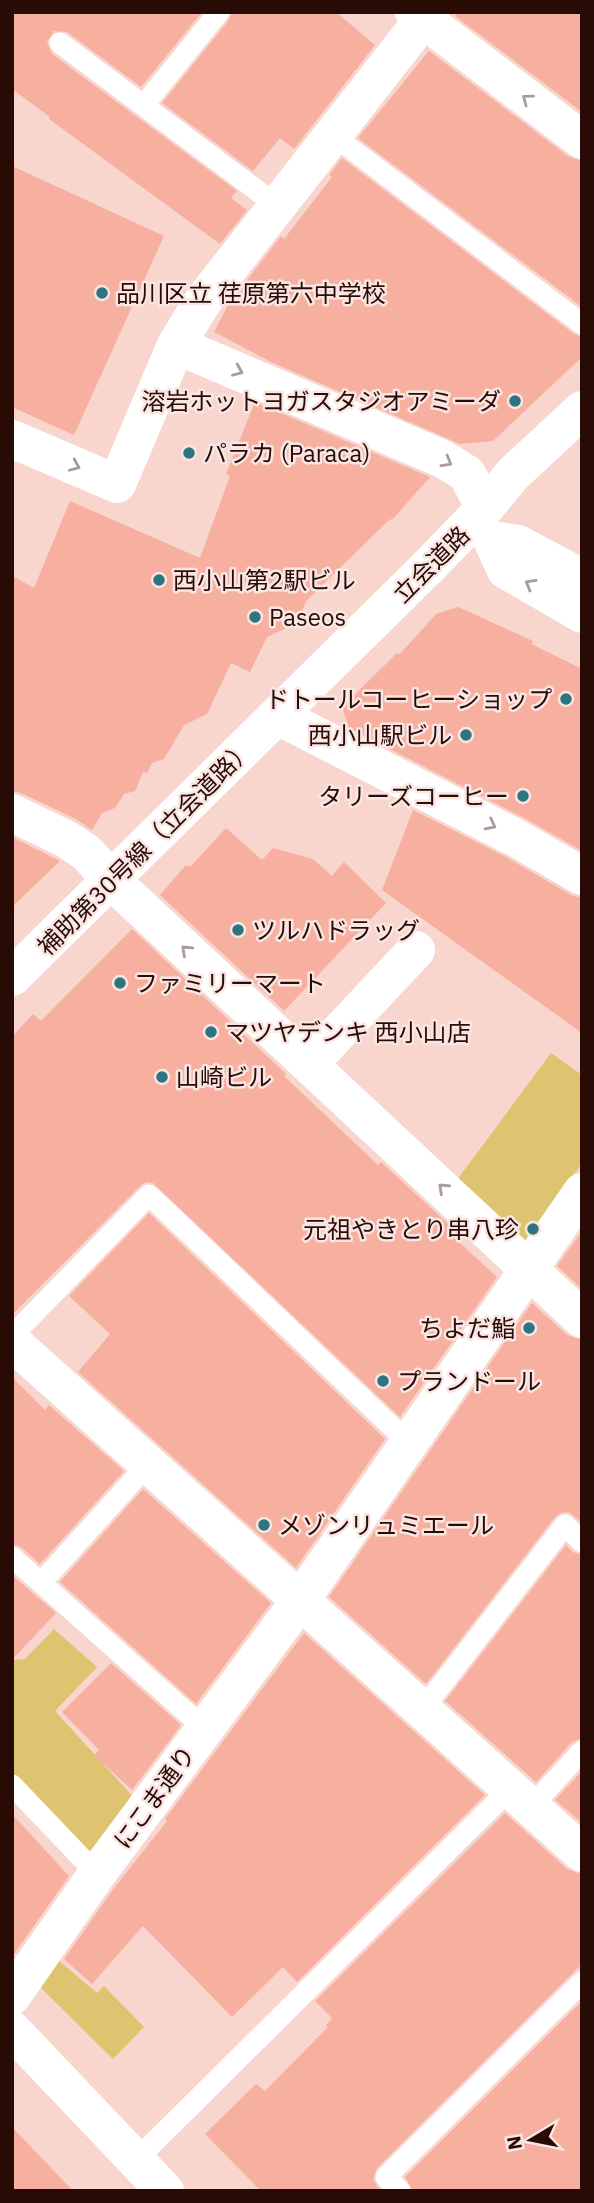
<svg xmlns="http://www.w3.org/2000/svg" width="594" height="2203" viewBox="0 0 594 2203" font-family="'IBM Plex Sans','Noto Sans JP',sans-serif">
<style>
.green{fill:#dec471}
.building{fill:#f7afa0}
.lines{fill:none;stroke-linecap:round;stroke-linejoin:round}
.lane{stroke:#fff;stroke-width:21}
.street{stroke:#fff;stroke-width:38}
.secondary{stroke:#fff;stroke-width:38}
.oneway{stroke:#a99d9b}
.poi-dot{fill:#2e7481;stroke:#f9e6e3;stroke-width:2.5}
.labels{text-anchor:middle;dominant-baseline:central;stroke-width:5;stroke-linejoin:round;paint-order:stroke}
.poi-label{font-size:24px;fill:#290b06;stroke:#f9e6e3;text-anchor:start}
.street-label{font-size:24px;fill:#290b06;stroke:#f9e6e3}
</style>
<rect width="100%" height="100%" fill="#f8d5cd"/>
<path class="green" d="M 551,1053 L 582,1075 L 582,1163 L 524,1242 L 457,1180 Z
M 54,1629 L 97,1667 L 55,1711 L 137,1801 L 93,1861 L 12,1782 L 12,1660 L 25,1659 Z
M 57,1959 L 97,1993 L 104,1986 L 144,2027 L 113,2059 L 36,1983 Z"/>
<path class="building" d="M 12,12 L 202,12 L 141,87 L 67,32 L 54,31 L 47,42 L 52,54 L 237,191 L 231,198 L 247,210 L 220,244 L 49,119 L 50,117 L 12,89 Z
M 232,12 L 336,12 L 375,45 L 294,149 L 280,138 L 253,171 L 162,103 L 229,20 Z
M 458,12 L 582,12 L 582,112 L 455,16 Z
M 429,51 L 569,157 L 582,161 L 582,307 L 358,138 Z
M 342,158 L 574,334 L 582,337 L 582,357 L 493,441 L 460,444 L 271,362 L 214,332 L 228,305 L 281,236 L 284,239 L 332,177 L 329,175 Z
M 12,166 L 164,236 L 74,435 L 12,407 Z
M 255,402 L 430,477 L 392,520 L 390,519 L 306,601 L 297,623 L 267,637 L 250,672 L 231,663 L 207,714 L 184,725 L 164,759 L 152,763 L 147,773 L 143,772 L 135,791 L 124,794 L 115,808 L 102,813 L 92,830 L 76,819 L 21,793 L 12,791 L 12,576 L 34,588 L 70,501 L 200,558 L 230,476 L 226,474 Z
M 458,607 L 533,641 L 531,644 L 582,669 L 582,851 L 526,819 L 349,728 L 342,707 L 397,653 L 400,654 L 436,614 Z
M 413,810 L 506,857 L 571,895 L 582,898 L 582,1033 L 382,890 Z
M 226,828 L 262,860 L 273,848 L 313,859 L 332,876 L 344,862 L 386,903 L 284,1011 L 160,895 L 185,866 L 191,866 Z
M 12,837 L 60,861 L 12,907 Z
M 132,929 L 286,1074 L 284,1076 L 378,1165 L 381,1162 L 444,1220 L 453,1230 L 450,1234 L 497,1277 L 400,1417 L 153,1183 L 146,1182 L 140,1186 L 12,1315 L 12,1037 L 33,1014 L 41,1021 Z
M 149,1213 L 385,1439 L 296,1568 L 78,1372 L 110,1334 L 69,1296 Z
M 582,1231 L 582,1289 L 557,1266 Z
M 532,1303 L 567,1335 L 582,1340 L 582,1523 L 569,1512 L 561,1513 L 555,1517 L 426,1684 L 329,1597 Z
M 12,1377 L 45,1410 L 49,1405 L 124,1471 L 40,1564 L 21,1547 L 12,1544 Z
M 143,1489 L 271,1603 L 196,1704 L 60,1582 Z
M 566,1545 L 573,1552 L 582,1555 L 582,1738 L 572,1742 L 536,1782 L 445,1701 Z
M 12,1575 L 56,1613 L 12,1660 Z
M 304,1633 L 485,1795 L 297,1982 L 283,1967 L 232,2017 L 143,1926 L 92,1984 L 64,1959 L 115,1887 L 167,1821 L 165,1819 Z
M 111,1663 L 181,1725 L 132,1790 L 94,1755 L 99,1750 L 62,1712 Z
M 582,1771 L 582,1823 L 555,1800 Z
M 505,1813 L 567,1869 L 582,1874 L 582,1964 L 377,2168 L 373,2180 L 381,2191 L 261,2191 L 205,2134 L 256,2084 L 265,2091 L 328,2027 L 326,2025 L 332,2018 L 315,2001 Z
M 12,1814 L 69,1876 L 12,1957 Z
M 582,2001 L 582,2191 L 413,2191 L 405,2177 Z
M 12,2127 L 73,2191 L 12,2191 Z"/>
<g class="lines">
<path class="lane" d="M 60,43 L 278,206
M 144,105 L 219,12
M 333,135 L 582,324
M 12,1336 L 149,1195 L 409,1443
M 12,1557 L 204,1728
M 41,1583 L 148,1464
M 422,1710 L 565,1525 L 582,1542
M 12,1785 L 97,1874
M 531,1807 L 582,1751
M 135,2161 L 510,1789
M 400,2191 L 386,2177 L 582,1982"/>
<path class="street" d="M 414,12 L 582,140
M 176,345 L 443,459 L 467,474 L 485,508
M 12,439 L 117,484 L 176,345 L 203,301 L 429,12
M 492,540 L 506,570 L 582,614
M 492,540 L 518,544 L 582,578
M 278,716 L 516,838 L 582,876
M 12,813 L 66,839 L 87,853 L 112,881 L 582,1319
M 309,1064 L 416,950
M 12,1342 L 582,1853
M 12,1996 L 97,1874 L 300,1601 L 582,1192"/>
<path class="secondary" d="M 12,977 L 430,565 L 485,508 L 513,474 L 582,410
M 12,2030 L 165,2191"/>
</g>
<defs><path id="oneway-chevron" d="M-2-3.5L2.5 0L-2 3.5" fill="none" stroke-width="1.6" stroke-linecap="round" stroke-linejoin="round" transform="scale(1.75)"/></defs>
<g class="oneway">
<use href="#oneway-chevron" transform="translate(527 99) rotate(-143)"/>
<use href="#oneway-chevron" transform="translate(238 371) rotate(23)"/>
<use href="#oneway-chevron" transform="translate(447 462) rotate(30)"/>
<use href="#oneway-chevron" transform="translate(75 466) rotate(23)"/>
<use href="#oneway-chevron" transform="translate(530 584) rotate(-150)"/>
<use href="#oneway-chevron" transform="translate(491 825) rotate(27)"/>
<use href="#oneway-chevron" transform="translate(186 950) rotate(-137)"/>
<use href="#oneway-chevron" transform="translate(443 1188) rotate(-137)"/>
</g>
<g class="poi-dot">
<circle cx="102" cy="293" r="7"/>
<circle cx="515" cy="401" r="7"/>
<circle cx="189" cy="453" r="7"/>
<circle cx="159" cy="580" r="7"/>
<circle cx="255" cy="617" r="7"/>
<circle cx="566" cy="699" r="7"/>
<circle cx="466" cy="735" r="7"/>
<circle cx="523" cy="796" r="7"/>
<circle cx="238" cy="930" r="7"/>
<circle cx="120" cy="983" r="7"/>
<circle cx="211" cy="1032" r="7"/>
<circle cx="162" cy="1077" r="7"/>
<circle cx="533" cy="1229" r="7"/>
<circle cx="529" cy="1328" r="7"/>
<circle cx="383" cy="1381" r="7"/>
<circle cx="264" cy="1525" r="7"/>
</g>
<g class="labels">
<g class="poi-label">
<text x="116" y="293">品川区立 荏原第六中学校</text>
<text x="501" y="401" text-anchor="end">溶岩ホットヨガスタジオアミーダ</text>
<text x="203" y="453">パラカ (Paraca)</text>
<text x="173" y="580">西小山第2駅ビル</text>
<text x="269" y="617">Paseos</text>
<text x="552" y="699" text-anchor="end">ドトールコーヒーショップ</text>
<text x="452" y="735" text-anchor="end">西小山駅ビル</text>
<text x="509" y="796" text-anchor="end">タリーズコーヒー</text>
<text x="252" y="930">ツルハドラッグ</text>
<text x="134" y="983">ファミリーマート</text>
<text x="225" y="1032">マツヤデンキ 西小山店</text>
<text x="176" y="1077">山崎ビル</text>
<text x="519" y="1229" text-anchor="end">元祖やきとり串八珍</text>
<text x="515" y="1328" text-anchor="end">ちよだ鮨</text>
<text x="397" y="1381">プランドール</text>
<text x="278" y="1525">メゾンリュミエール</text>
</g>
<g class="street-label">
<text transform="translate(431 564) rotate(-45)">立会道路</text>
<text transform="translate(145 847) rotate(-45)">補助第30号線（立会道路）</text>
<text transform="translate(154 1797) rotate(-54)">にこま通り</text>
</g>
</g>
<rect width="594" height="2203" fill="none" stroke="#290b06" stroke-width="28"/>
<g transform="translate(531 2140) rotate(260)" stroke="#f9e6e3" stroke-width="5" paint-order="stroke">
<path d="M0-5L12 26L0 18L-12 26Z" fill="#290b06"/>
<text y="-10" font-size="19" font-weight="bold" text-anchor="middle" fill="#290b06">N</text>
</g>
</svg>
